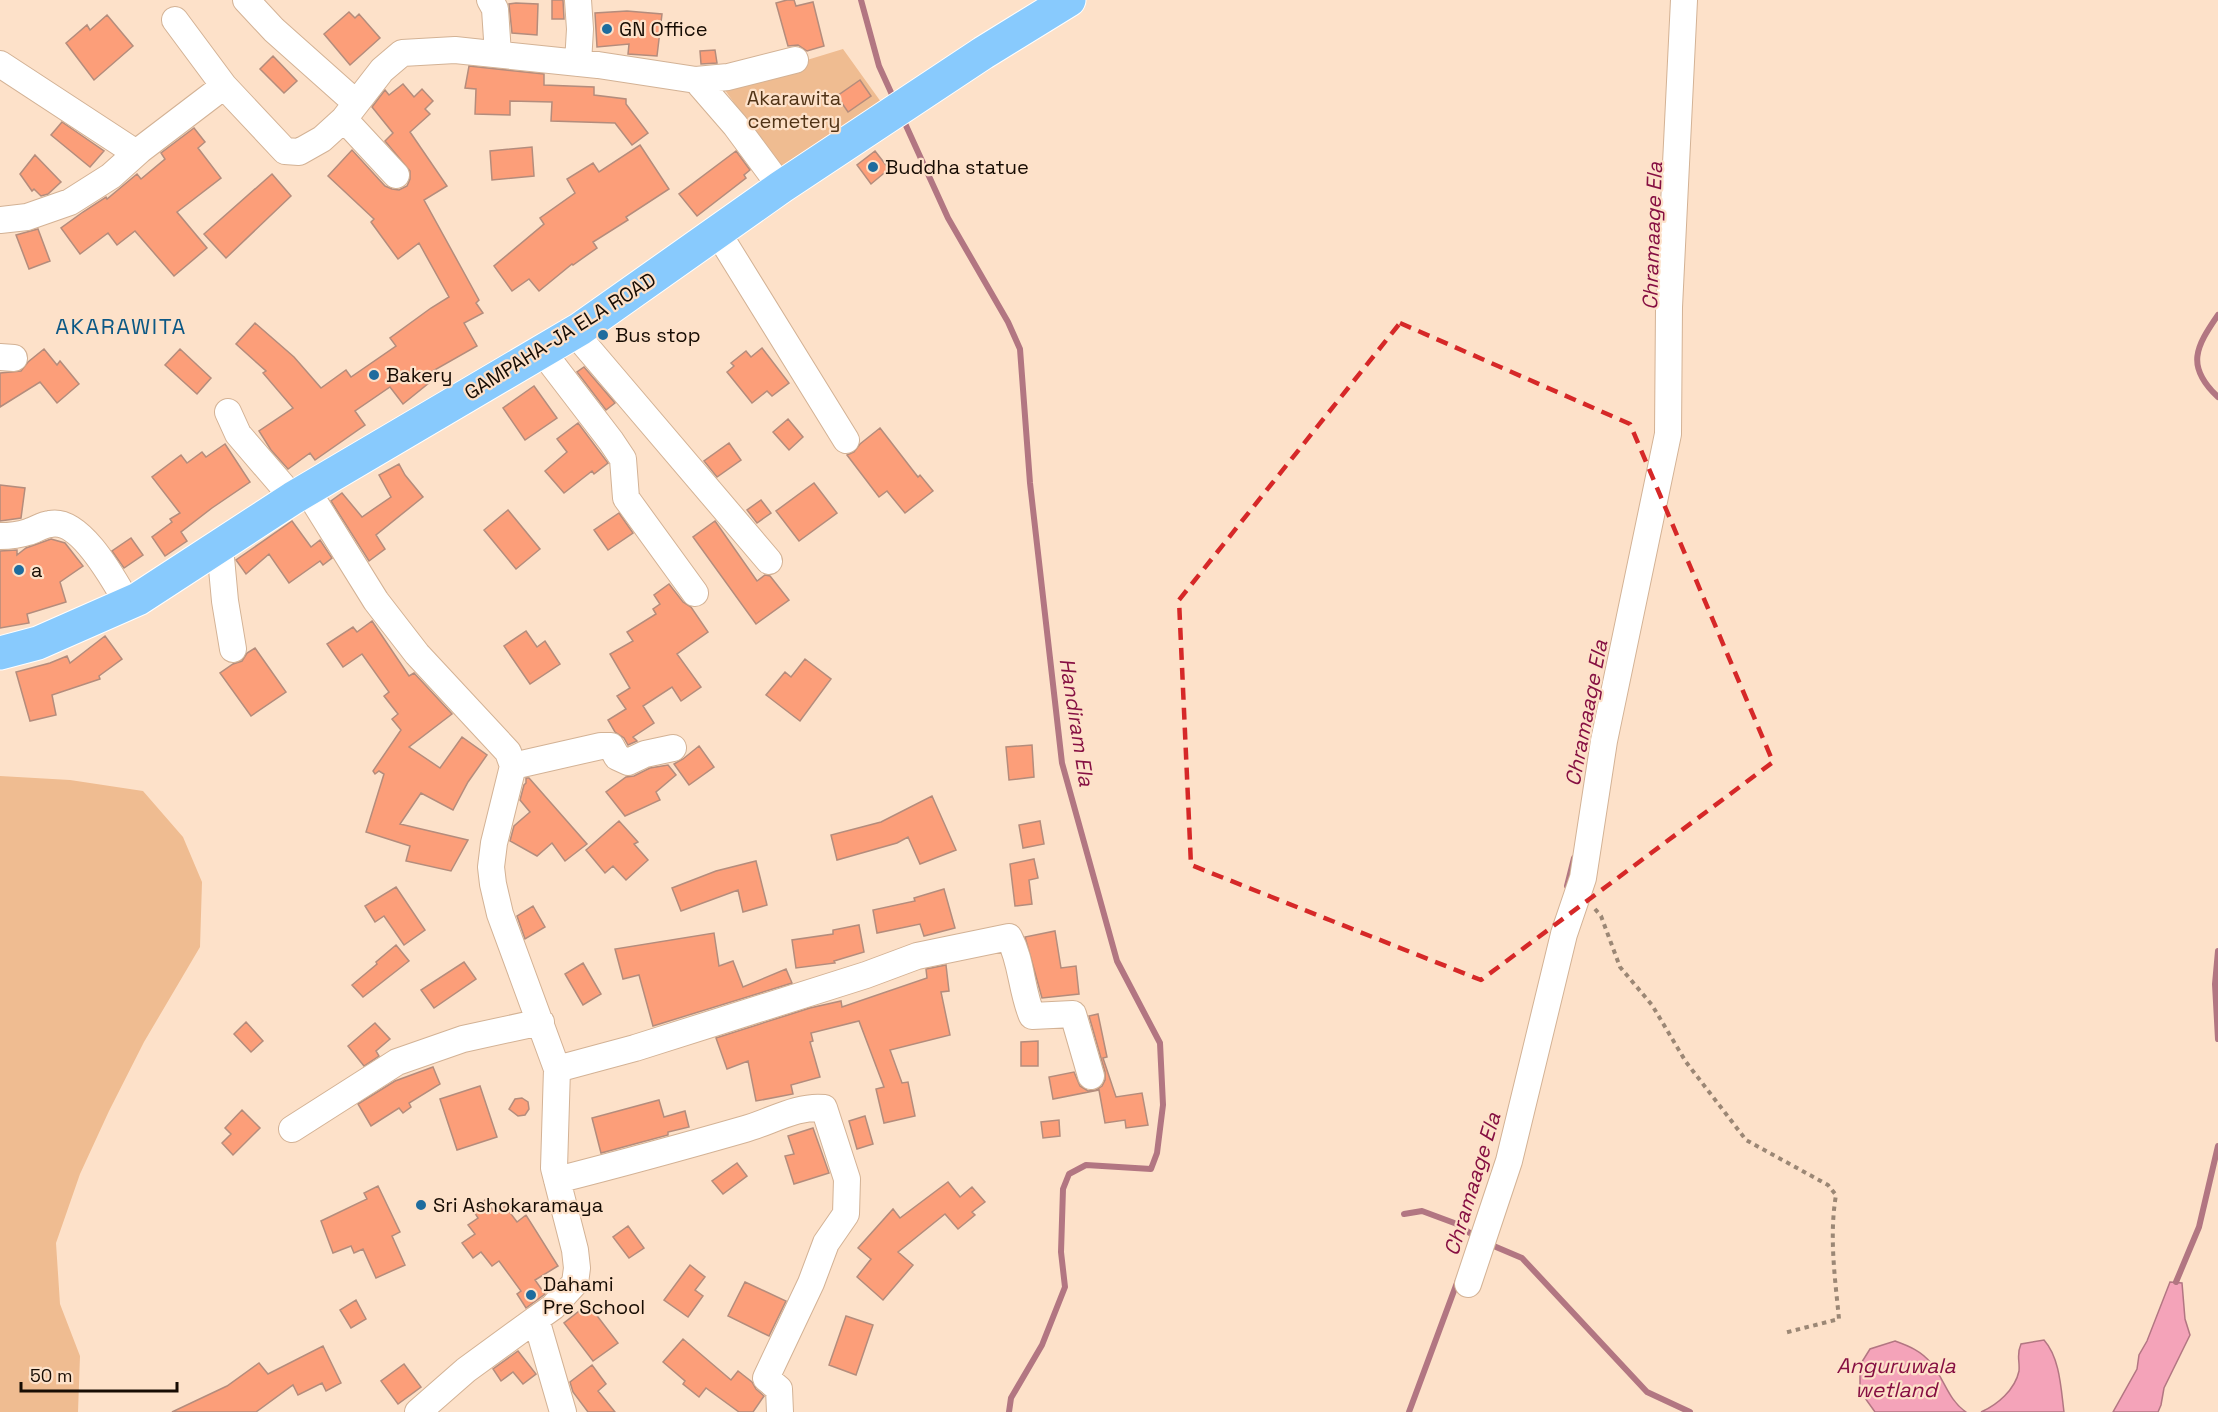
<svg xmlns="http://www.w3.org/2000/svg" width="2218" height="1412" viewBox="0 0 2218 1412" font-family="'Space Grotesk',sans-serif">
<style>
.green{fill:#efbc91}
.water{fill:#f4a3b9;stroke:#b27682;stroke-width:1.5}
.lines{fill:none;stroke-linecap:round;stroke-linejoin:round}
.stream{stroke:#b27682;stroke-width:6}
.building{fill:#fc9e79;stroke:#b48c7c;stroke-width:1.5}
.minor-casing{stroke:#d3b295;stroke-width:28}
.highway-casing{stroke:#fff;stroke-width:35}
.path{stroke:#9b8775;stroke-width:4;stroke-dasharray:4.5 4.5;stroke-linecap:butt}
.minor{stroke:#fff;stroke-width:26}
.highway{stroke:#88cafd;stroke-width:33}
.marked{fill:none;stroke:#d62828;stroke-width:4.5;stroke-dasharray:12 8;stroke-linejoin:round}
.poi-dot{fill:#1e6c9e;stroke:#fde1c9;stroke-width:2}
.labels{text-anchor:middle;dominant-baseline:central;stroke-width:4.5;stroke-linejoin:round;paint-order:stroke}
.poi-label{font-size:20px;fill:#170c03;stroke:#fde1c9;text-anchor:start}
.park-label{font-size:20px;fill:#513316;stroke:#fde1c9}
.street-label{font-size:20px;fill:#170c03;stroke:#fde1c9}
.water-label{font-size:21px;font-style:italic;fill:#860f42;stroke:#fde1c9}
.quarter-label{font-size:22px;letter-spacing:1.5px;fill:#0c5885;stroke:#fde1c9}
</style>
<rect width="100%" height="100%" fill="#fde1c9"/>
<path class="green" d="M 843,49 L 881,102 L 783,171 L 722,86 Z
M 0,776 L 70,780 L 143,791 L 183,837 L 202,882 L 200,947 L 144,1042 L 109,1111 L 80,1174 L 56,1243 L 60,1304 L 80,1356 L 78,1412 L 0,1412 Z"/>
<path class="water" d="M 2170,1282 L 2182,1283 L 2185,1319 L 2190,1335 L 2164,1388 L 2161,1405 L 2158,1412 L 2113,1412 L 2137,1369 L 2139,1355 L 2147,1341 Z
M 2044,1340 C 2060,1358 2061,1389 2064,1412 L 1981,1412 C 1997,1405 2015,1390 2019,1371 C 2020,1360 2016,1355 2021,1344 Z
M 1895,1341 C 1909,1346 1921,1351 1931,1363 C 1944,1378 1948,1400 1966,1412 L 1875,1412 L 1860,1391 L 1860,1365 L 1870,1349 Z"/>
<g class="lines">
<path class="stream" d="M 861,0 L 879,66 L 894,99
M 903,119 L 948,218 L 1008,322 L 1020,349 L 1030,483 L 1062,763 L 1117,961 L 1160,1043 L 1163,1105 L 1157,1153 L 1151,1169 L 1086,1165 L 1069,1174 L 1063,1189 L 1061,1252 L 1065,1287 L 1042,1345 L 1011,1398 L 1009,1412
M 2218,315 C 2196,347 2185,366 2218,397
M 1567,886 L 1574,858
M 2218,951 L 2215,984 L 2218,1039
M 1404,1214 L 1422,1211 L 1457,1224 L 1477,1238
M 1489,1244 L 1522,1258 L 1647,1392 L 1690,1412
M 2176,1282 L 2199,1227 L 2218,1146
M 1409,1412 L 1458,1280"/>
</g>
<path class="building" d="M 552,0 L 563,0 L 564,19 L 552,19 Z
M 787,0 L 794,0 L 796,6 L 813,2 L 824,46 L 807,51 L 798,45 L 788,46 L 776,3 Z
M 516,3 L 538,4 L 537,35 L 512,33 L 509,4 Z
M 627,11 L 662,14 L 657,56 L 628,54 L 629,44 L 597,47 L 595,13 Z
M 349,12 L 355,18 L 359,14 L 380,38 L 350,65 L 324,34 Z
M 107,15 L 133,46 L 94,80 L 66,43 L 87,25 L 90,30 Z
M 715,50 L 717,63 L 701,64 L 700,51 Z
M 273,56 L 297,81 L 284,93 L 260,69 Z
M 469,66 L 544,74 L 544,85 L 594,87 L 594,95 L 626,99 L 626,104 L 648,133 L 632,145 L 615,123 L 551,121 L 552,102 L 510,101 L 510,115 L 475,114 L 476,89 L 465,88 Z
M 860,80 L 871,96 L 848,112 L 837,96 Z
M 403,84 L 414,97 L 422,89 L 433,101 L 425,109 L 430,114 L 410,132 L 447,186 L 424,200 L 479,300 L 476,303 L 483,313 L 464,323 L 477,346 L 431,372 L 435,378 L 403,404 L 390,387 L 355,411 L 365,425 L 315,460 L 310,453 L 288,469 L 271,450 L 259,431 L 293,408 L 263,373 L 266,371 L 236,344 L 255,323 L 294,357 L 321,388 L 346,370 L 351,377 L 396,346 L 390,338 L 431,308 L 449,297 L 419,243 L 398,259 L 371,222 L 374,219 L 328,176 L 352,150 L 385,186 L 392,189 L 399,190 L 407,186 L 410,179 L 410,171 L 385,141 L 393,133 L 372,107 L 385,90 L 389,95 Z
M 62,122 L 104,151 L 90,167 L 51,135 Z
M 194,128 L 205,142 L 198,148 L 221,178 L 177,212 L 207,248 L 174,276 L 135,231 L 117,245 L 108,233 L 80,254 L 61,228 L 83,212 L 106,197 L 107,199 L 137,174 L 141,179 L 165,159 L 161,153 Z
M 640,145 L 669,189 L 626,217 L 628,220 L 593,242 L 597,248 L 573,265 L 572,264 L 539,291 L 529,279 L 512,291 L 494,266 L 544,224 L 540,218 L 575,193 L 567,179 L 593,163 L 599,172 Z
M 532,147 L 534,176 L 492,180 L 490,151 Z
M 736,151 L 750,170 L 744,175 L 746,178 L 697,216 L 679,194 Z
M 875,151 L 889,169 L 871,184 L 857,165 Z
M 35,155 L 61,182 L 48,194 L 41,196 L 34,189 L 32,191 L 20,174 Z
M 272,174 L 291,196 L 226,258 L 204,234 Z
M 38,229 L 50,261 L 29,269 L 16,235 Z
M 762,348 L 789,383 L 772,396 L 767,391 L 752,403 L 727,372 L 734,366 L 731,363 L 746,351 L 751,357 Z
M 44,349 L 57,365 L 60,361 L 79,384 L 57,403 L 40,382 L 0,407 L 0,373 L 21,371 L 28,362 Z
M 180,349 L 211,378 L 197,394 L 165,365 Z
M 584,367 L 615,403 L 606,410 L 577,372 Z
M 534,386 L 557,418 L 525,440 L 503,408 Z
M 788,419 L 803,437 L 789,450 L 773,432 Z
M 578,423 L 608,463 L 594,474 L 592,471 L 564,493 L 545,471 L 567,452 L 557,439 Z
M 880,428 L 918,477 L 920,475 L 933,491 L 905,513 L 887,491 L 879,497 L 847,455 L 854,452 L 860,444 Z
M 729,443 L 741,460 L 717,477 L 704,461 Z
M 225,444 L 250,482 L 212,508 L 181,532 L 187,541 L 165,556 L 152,537 L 172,522 L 170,519 L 180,513 L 152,477 L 181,455 L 187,463 L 202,452 L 206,457 Z
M 399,464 L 405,475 L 423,497 L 376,535 L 385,549 L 369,561 L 331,501 L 342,493 L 362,517 L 391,497 L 379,475 Z
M 814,483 L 837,513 L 799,541 L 776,511 Z
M 0,485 L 25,488 L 21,518 L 0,521 Z
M 761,500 L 771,513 L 757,523 L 747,510 Z
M 508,510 L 540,549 L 516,569 L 484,530 Z
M 619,513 L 633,533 L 608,550 L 594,530 Z
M 292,521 L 311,547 L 320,540 L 332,558 L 323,565 L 320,561 L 289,583 L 269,554 L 246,574 L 236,560 Z
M 715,521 L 757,581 L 765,575 L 770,576 L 789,600 L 756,624 L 693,537 Z
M 131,538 L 143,555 L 124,568 L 112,551 Z
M 51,539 L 65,543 L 83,566 L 60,582 L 66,602 L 27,614 L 29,623 L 0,628 L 0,551 L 17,550 L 17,555 L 26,548 Z
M 669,584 L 683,602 L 691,607 L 708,632 L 677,654 L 701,687 L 681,701 L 672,687 L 643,706 L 654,723 L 633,737 L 637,741 L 628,745 L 624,738 L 615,732 L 608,720 L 626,709 L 617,696 L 630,688 L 610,654 L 633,641 L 627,632 L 656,614 L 653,609 L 660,604 L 654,595 Z
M 372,621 L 409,676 L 414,673 L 452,714 L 409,747 L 440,768 L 462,737 L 487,755 L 468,782 L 453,810 L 421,793 L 400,824 L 468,840 L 451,871 L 406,861 L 410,846 L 366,832 L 384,774 L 379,771 L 375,774 L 373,771 L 401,730 L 392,719 L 398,714 L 384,696 L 389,692 L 362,654 L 343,667 L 327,644 L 353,627 L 357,632 Z
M 526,631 L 537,647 L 545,641 L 560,664 L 530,684 L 504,646 Z
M 105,636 L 122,659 L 99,676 L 100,679 L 52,695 L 56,715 L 30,721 L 16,672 L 50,663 L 67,656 L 70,663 Z
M 255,648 L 286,692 L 251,716 L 220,673 L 233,664 L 242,661 L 247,653 Z
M 805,659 L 831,679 L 800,721 L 766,695 L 785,672 L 791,677 Z
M 1032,745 L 1034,777 L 1009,780 L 1006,747 Z
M 699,746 L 714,767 L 689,785 L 674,764 L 683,759 Z
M 668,765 L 676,775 L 656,792 L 660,800 L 625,816 L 606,792 L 626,777 L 634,776 L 650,768 Z
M 526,778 L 529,778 L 587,844 L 565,861 L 552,843 L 537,856 L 510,841 L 514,826 L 530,812 L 520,800 L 524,785 L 526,783 Z
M 932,796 L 956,850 L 920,864 L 908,837 L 897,843 L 837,860 L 831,835 L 881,822 Z
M 619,821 L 638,842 L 634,844 L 648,860 L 626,880 L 613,866 L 605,873 L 586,850 Z
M 1040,821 L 1044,844 L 1023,848 L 1019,825 Z
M 1034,859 L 1038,878 L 1029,880 L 1032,904 L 1015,906 L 1010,864 Z
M 756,861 L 767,905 L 743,912 L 738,890 L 681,911 L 672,888 L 716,871 Z
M 396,887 L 425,930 L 404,945 L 384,916 L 375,922 L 365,906 Z
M 944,889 L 955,928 L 924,936 L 920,924 L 877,933 L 873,910 L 915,901 L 914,898 Z
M 533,906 L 545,927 L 525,939 L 517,916 Z
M 859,925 L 864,952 L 834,961 L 835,963 L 796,968 L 792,940 L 833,934 L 833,930 Z
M 1055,931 L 1061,968 L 1076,966 L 1079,994 L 1042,998 L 1025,937 Z
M 714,933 L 719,966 L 733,961 L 743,987 L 786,969 L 792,983 L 653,1026 L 639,975 L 623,979 L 615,949 Z
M 396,945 L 409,961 L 363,997 L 352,985 L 377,964 L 376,962 Z
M 464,962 L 476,979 L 434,1008 L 421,990 Z
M 583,963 L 601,994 L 583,1005 L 565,974 Z
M 946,965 L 949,991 L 941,992 L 950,1035 L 890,1050 L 902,1083 L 908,1082 L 915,1116 L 884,1123 L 876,1089 L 884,1087 L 859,1021 L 811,1033 L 813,1041 L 810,1042 L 820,1077 L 791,1085 L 793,1094 L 756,1101 L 748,1061 L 727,1069 L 716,1038 L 810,1008 L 841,1001 L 842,1007 L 927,978 L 926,969 Z
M 1098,1014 L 1107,1057 L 1103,1058 L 1116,1097 L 1142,1093 L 1148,1125 L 1126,1128 L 1125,1120 L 1105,1123 L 1099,1090 L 1053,1099 L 1049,1077 L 1074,1072 L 1080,1086 L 1088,1091 L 1096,1090 L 1102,1086 L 1105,1080 L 1105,1072 L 1089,1016 Z
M 246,1022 L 263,1041 L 251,1052 L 234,1034 Z
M 375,1023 L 390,1039 L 376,1051 L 379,1056 L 364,1066 L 348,1046 Z
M 1038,1041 L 1038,1066 L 1021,1066 L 1021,1042 Z
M 433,1067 L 440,1084 L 409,1103 L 411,1107 L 403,1113 L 399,1108 L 371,1126 L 358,1104 L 395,1081 Z
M 480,1086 L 497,1137 L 457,1150 L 440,1099 Z
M 522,1098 L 528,1102 L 529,1109 L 525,1115 L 518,1116 L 509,1109 L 515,1099 Z
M 659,1100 L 664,1117 L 685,1111 L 689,1127 L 668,1132 L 668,1135 L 601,1153 L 592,1118 Z
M 242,1110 L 260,1128 L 233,1155 L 222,1143 L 231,1134 L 225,1128 Z
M 865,1116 L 873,1144 L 857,1149 L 849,1121 Z
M 1059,1120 L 1060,1136 L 1043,1138 L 1041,1122 Z
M 813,1128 L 829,1173 L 794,1184 L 785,1156 L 794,1154 L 788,1136 Z
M 737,1163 L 747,1176 L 723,1194 L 712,1181 Z
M 948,1182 L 960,1197 L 972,1187 L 985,1202 L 972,1212 L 975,1215 L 958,1229 L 945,1214 L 898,1252 L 913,1265 L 883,1300 L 857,1277 L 871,1259 L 858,1248 L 893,1209 L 900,1218 Z
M 378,1186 L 400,1232 L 392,1236 L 405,1265 L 376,1278 L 363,1249 L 354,1253 L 351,1246 L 333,1253 L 321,1221 L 367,1199 L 364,1193 Z
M 485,1200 L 495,1213 L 505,1206 L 517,1222 L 526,1215 L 558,1266 L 535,1280 L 545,1294 L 526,1308 L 517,1294 L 521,1291 L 499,1261 L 492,1266 L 481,1252 L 473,1258 L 462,1243 L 475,1234 L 468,1225 L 478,1218 L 473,1210 Z
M 628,1226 L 644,1248 L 629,1258 L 613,1237 Z
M 690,1265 L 705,1277 L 695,1290 L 703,1296 L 688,1317 L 664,1300 Z
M 745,1282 L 786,1301 L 769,1336 L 728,1316 Z
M 356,1300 L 366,1319 L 351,1328 L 340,1310 Z
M 588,1304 L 618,1343 L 593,1361 L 564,1323 Z
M 846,1316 L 873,1325 L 856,1375 L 829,1365 Z
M 683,1339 L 731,1380 L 738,1371 L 752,1382 L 756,1389 L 764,1396 L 753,1412 L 739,1412 L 706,1388 L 699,1397 L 683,1384 L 685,1381 L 663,1362 Z
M 323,1346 L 341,1383 L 326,1391 L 322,1383 L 298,1395 L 293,1385 L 256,1412 L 172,1412 L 227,1386 L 259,1363 L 268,1374 Z
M 518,1351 L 536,1374 L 523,1384 L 513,1372 L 501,1381 L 493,1369 Z
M 404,1364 L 421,1387 L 398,1404 L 381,1381 Z
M 592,1365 L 606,1384 L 598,1391 L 615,1412 L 588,1412 L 573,1392 L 570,1382 Z"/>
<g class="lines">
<g class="minor-casing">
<path id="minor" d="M 246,0 L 274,30 L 356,103
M 490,0 L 495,9 L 498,54
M 175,20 L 224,86
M 578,63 L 580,29 L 578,0
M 0,64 L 136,153
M 696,80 L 728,77 L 795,60
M 344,119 L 396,175
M 0,220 L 27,217 L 70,202 L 111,176 L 140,150 L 224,86 L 285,151 L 299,152 L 322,139 L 344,119 L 382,70 L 402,53 L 455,50 L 598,65 L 696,80 L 735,125 L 781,187
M 718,233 L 846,440
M 574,332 L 769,561
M 542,351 L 611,441 L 623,459 L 626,498 L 695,593
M 0,357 L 14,358
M 228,412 L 238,434 L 293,498
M 307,490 L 376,601 L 417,654 L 508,752 L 513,766 L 494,843 L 491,867 L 493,884 L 500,914 L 557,1069 L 554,1168 L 575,1250 L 577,1268 L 575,1283 L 553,1307 L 536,1319 L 563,1412
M 0,536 C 9,536 19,535 28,532 C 35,530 42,525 50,524 C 81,517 115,582 128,604
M 220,547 L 225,601 L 233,649
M 513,766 L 601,746 L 611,746 L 617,757 L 628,762 L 645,754 L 673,748
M 557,1069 L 635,1048 L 866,975 L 917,956 L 1009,937 C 1022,962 1021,990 1032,1016 L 1073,1014 L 1091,1076
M 292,1129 L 397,1062 L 463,1039 L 541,1022
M 557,1180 C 620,1164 682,1147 745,1129 C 770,1122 798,1105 824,1108 L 847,1179 L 846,1214 L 826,1243 L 811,1283 L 766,1378 L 779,1389 L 780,1412
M 1468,1284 L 1509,1161 L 1564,934 L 1583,878 L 1604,741 L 1668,434 L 1669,307 L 1684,0
M 418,1412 L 466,1370 L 536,1319"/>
</g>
<g class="highway-casing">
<path id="highway" d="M 0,653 L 38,643 L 138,599 L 293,498 L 580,329 L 781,187 L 983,53 L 1069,0"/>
</g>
<path class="path" d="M 1595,909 L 1601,916 L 1620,967 L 1652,1005 L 1686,1062 L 1733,1123 L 1746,1140 L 1828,1185 L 1836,1195 C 1829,1236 1835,1278 1839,1319 L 1784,1333"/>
<use href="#minor" class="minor"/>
<use href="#highway" class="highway"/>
</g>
<path class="marked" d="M 1400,323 L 1630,424 L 1773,762 L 1481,980 L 1191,865 L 1179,600 Z"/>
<g class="poi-dot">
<circle cx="607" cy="29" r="6"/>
<circle cx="873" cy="167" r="6"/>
<circle cx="603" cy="335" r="6"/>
<circle cx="374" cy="375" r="6"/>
<circle cx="19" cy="570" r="6"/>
<circle cx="421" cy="1205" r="6"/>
<circle cx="531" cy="1295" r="6"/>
</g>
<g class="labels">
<g class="poi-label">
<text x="619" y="29">GN Office</text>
<text x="885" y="167">Buddha statue</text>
<text x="615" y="335">Bus stop</text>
<text x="386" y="375">Bakery</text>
<text x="31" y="570">a</text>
<text x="433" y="1205">Sri Ashokaramaya</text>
<text x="543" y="1284">Dahami<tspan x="543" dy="23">Pre School</tspan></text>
</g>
<g class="park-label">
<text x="794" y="98">Akarawita<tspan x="794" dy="23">cemetery</tspan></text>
</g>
<g class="street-label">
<text transform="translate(560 336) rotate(-32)">GAMPAHA-JA ELA ROAD</text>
</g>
<g class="water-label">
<text transform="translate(1652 236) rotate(-88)">Chramaage Ela</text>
<text transform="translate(1586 713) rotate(-79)">Chramaage Ela</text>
<text transform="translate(1077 722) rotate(81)">Handiram Ela</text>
<text transform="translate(1472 1184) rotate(-73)">Chramaage Ela</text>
<text x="1896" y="1365">Anguruwala<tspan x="1896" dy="24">wetland</tspan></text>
</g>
<g class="quarter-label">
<text x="121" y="326">AKARAWITA</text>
</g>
</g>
<path d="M21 1382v9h156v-9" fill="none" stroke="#170c03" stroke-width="3"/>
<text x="30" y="1382" font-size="18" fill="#170c03" stroke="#fde1c9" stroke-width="4.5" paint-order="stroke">50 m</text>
</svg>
